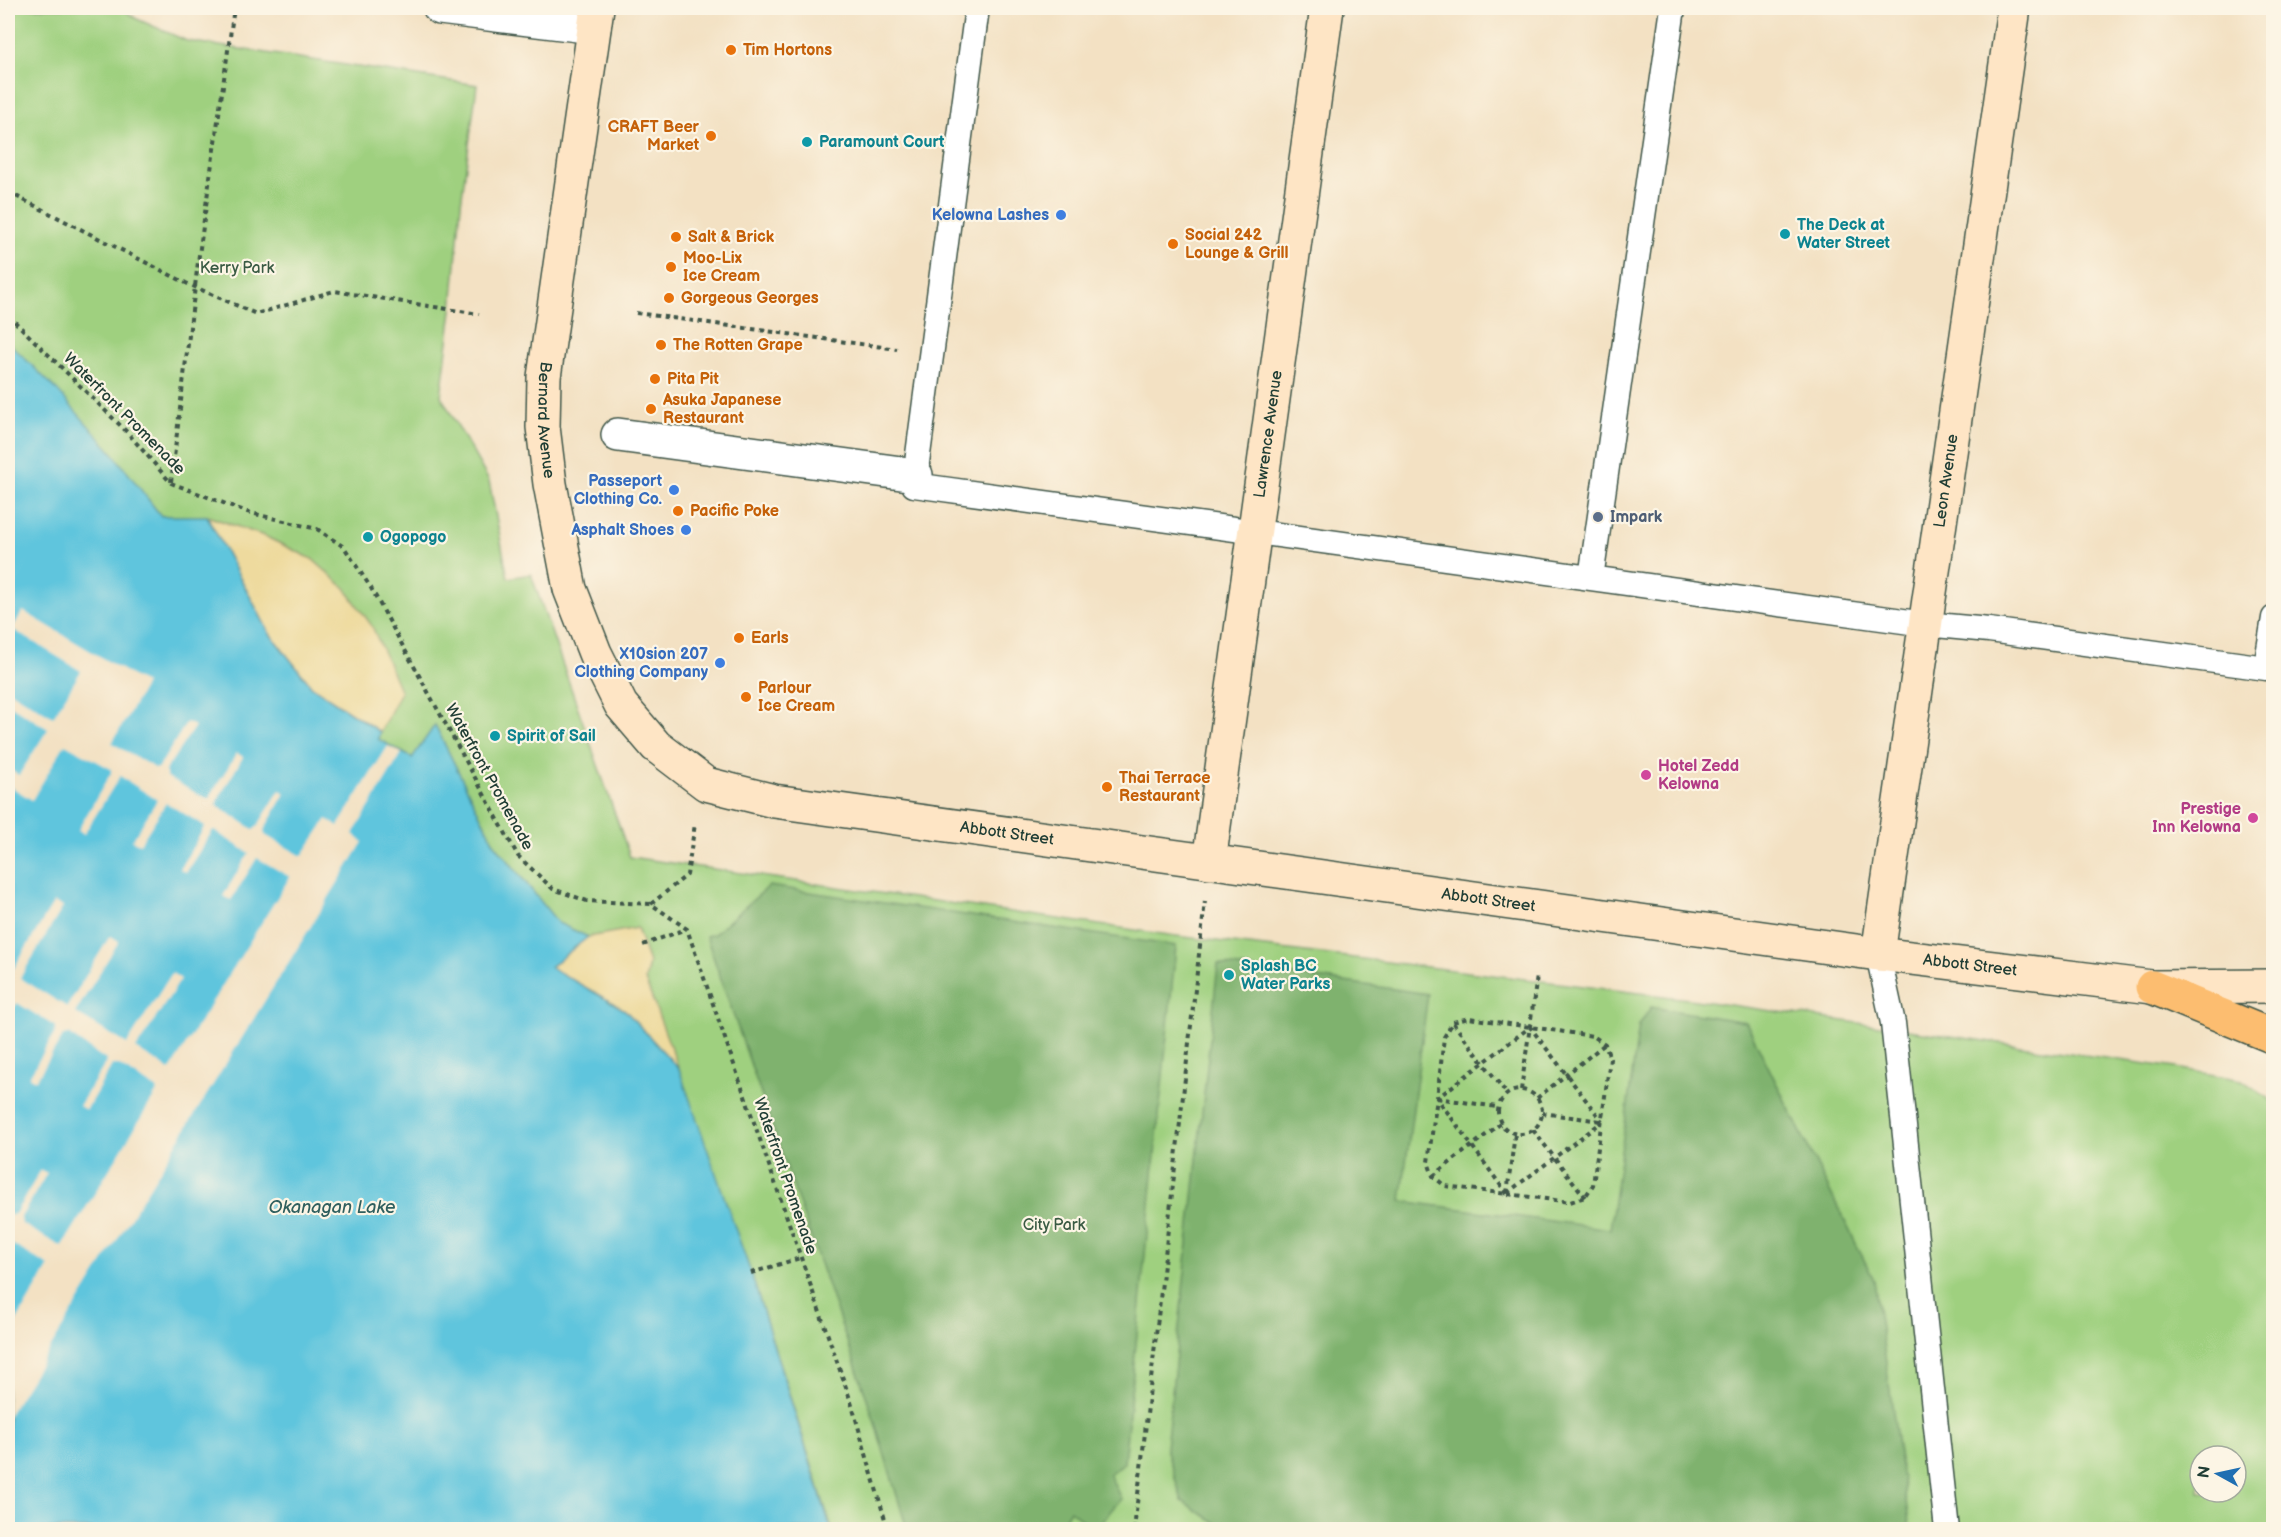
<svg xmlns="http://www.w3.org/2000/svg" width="2281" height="1537" viewBox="0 0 2281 1537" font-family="'Balsamiq Sans',sans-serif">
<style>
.green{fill:#9fd07f;stroke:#5f865a;stroke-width:1.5;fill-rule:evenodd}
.forest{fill:#7fb26e;stroke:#4f7851;stroke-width:1.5}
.sand{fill:#eeda9e;stroke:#868c69;stroke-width:1.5}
.water{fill:#5fc5dd;stroke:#3f8188;stroke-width:1.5}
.pier{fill:#f3e1c3}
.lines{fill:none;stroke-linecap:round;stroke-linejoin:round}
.lane-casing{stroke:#3f5649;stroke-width:27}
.street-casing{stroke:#3f5649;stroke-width:36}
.secondary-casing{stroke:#3f5649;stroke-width:36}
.highway-casing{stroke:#3f5649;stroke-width:36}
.path{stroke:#3f5649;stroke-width:4;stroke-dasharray:4.5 4.5;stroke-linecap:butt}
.lane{stroke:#fff;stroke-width:24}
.street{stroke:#fff;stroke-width:33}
.secondary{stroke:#fee5c5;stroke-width:33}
.highway{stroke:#fcbd6f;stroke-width:33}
.food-dot{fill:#e8710a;stroke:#fcf5e5;stroke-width:2}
.culture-dot{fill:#0f9aa8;stroke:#fcf5e5;stroke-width:2}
.shop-dot{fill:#3f7fe0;stroke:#fcf5e5;stroke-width:2}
.service-dot{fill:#5c6f8a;stroke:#fcf5e5;stroke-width:2}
.hotel-dot{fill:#d1479c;stroke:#fcf5e5;stroke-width:2}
.labels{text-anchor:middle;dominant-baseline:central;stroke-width:4.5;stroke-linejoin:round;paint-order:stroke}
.food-label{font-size:16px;font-weight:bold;fill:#c56008;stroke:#fcf5e5;text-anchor:start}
.culture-label{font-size:16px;font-weight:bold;fill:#0d838f;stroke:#fcf5e5;text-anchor:start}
.shop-label{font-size:16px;font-weight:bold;fill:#366cbe;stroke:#fcf5e5;text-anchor:end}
.park-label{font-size:16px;fill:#395a43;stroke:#fcf5e5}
.street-label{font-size:16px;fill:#1f3d34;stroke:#fcf5e5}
.service-label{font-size:16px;font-weight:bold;fill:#4e5e75;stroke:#fcf5e5;text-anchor:start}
.hotel-label{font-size:16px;font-weight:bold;fill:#b23c85;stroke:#fcf5e5;text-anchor:start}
.water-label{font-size:18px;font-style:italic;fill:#2f5f5e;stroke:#fcf5e5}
</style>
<rect width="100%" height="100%" fill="#fcf5e5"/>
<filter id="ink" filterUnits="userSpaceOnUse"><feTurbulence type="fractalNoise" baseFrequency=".0167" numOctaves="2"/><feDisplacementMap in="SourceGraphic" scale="12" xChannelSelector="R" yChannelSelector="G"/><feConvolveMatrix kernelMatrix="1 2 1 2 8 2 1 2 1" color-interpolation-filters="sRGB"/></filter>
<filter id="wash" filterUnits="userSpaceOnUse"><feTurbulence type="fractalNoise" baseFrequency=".008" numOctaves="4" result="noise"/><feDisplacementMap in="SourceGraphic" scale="24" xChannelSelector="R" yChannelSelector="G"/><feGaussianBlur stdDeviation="1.35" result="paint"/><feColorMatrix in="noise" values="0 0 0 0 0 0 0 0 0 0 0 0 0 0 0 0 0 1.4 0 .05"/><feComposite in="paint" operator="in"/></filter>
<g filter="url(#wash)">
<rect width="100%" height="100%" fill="#f3e1c3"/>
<path class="green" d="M 8,8 L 121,8 L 137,19 L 187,41 L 477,85 L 461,204 L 452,310 L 441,396 L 489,481 L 508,578 L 531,574 L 630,857 L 1176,936 L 1688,999 L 2176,1068 L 2242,1080 L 2273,1102 L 2273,1529 L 832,1529 L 751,1273 L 645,979 L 649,963 L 637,928 L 588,937 L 558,923 L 494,843 L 435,725 L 413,758 L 377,739 L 380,732 L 312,559 L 264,536 L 207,516 L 161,516 C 113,454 64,397 8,342 ZM 2200,1456 L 2236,1456 L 2236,1492 L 2200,1492 Z"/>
<path class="forest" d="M 769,886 L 1176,946 L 1124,1463 L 1109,1474 L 1121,1499 L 1095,1529 L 1070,1510 L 1059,1529 L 907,1529 L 872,1413 L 706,936 L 714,934 Z
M 1218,964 L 1428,994 L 1401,1201 L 1610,1229 L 1639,1025 L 1651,1007 L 1746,1022 L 1874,1280 L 1910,1529 L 1227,1530 L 1182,1501 L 1166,1448 Z"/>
<path class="sand" d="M 207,516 L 264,536 L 312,559 L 345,588 L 372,626 L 401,692 L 380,732 L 312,687 L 270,634 Z
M 637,928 L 649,963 L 645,980 L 679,1069 L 625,1010 L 550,967 L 588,937 Z"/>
<path class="water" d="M 8,342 L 55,388 L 112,452 L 161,516 L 207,516 L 270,634 L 312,687 L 380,732 L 378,739 L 412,758 L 435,725 L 494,843 L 558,923 L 588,937 L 550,967 L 625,1010 L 679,1069 L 751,1273 L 831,1529 L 8,1529 Z"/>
<path class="pier" d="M 23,611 L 146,684 L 112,743 L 156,769 L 159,767 L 187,722 L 195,726 L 165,771 L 167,777 L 205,798 L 209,798 L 237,753 L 243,757 L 217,801 L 217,806 L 253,829 L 257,827 L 280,790 L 285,793 L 264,830 L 265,835 L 302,856 L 327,819 L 338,826 L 388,746 L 402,753 L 353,834 L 363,842 L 8,1416 L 8,1336 L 49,1266 L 8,1242 L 8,1215 L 15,1214 L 41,1170 L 47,1173 L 21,1217 L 22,1224 L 62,1247 L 158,1090 L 118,1065 L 112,1065 L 86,1110 L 79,1106 L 106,1063 L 106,1060 L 68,1034 L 63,1036 L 36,1080 L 29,1077 L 56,1031 L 56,1027 L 17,1003 L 8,1017 L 8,972 L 11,973 L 54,902 L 63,907 L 20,978 L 67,1007 L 110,936 L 119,941 L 75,1013 L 127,1044 L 172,973 L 181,979 L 136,1049 L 170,1070 L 290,877 L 257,858 L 231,900 L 223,896 L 249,853 L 213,830 L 186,872 L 180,869 L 205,826 L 166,803 L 140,844 L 132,841 L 157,800 L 120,776 L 84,834 L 78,830 L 111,773 L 111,769 L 65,744 L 32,800 L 8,785 L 8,769 L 19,775 L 48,729 L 8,704 L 8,690 L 53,717 L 81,671 L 12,629 Z"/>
</g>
<g filter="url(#ink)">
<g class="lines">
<g class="lane-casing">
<path id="lane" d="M 977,8 L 914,485 L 1925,624 L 1989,630 L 2266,668 L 2274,618
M 1591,578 L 1673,8
M 1878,954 L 1893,1023 L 1947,1530"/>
</g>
<g class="street-casing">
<path id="street" d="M 440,8 L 594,27
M 618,435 L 916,475"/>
</g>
<g class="secondary-casing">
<g id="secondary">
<path id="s1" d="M 597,8 L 544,377 L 543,427 L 550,484 L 570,589 L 595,653 L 621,705 L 656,746 L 706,784 L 774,801 L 1878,954 L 2152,987 L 2274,986"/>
<path id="s2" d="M 1209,862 L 1327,8"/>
<path id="s3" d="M 1878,954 L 2014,8"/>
</g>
</g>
<g class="highway-casing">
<path id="highway" d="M 2152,987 L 2274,1037"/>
</g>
<path class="path" d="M 8,192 L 186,283 L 256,314 L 334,291 L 479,314
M 636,313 L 897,349
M 8,315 L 127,432 L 171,483 L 247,512 L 317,529 L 344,547 L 371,588 L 518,856 L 553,889 L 587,901 L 651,904 L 687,929 L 851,1402 L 888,1530
M 171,482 L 198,262 L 234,8
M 651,904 L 687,875 L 695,824
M 643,945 L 686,929
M 1453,1023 L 1507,1094
M1498 1112a22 22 0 1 1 44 0a22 22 0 1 1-44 0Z
M 1521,1090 L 1537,976
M 1437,1098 L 1497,1107
M 1537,1098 L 1605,1044
M 1542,1113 L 1601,1121
M 1533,1130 L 1585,1197
M 1433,1176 L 1500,1124
M 1507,1193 L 1602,1122
M 1507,1193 L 1515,1134
M 1507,1194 L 1437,1098 L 1444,1037 L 1453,1022 L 1469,1018 L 1530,1027 L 1593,1036 L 1605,1044 L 1610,1059 L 1593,1185 L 1585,1197 L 1570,1202 L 1445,1186 L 1433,1176 L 1428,1162 L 1437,1098 L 1530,1027 L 1602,1121
M 751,1273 L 800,1258
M 1134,1530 L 1205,901"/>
<use href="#lane" class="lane"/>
<use href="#street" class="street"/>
<use href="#secondary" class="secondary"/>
<use href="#highway" class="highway"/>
</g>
</g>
<g class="food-dot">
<circle cx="731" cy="50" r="6"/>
<circle cx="711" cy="136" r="6"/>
<circle cx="676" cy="237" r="6"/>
<circle cx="1173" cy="244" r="6"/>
<circle cx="671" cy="267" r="6"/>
<circle cx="669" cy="298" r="6"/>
<circle cx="661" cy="345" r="6"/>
<circle cx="655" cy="379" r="6"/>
<circle cx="651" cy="409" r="6"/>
<circle cx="678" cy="511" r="6"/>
<circle cx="739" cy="638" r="6"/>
<circle cx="746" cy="697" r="6"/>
<circle cx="1107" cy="787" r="6"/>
</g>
<g class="culture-dot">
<circle cx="807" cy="142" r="6"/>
<circle cx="1785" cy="234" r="6"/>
<circle cx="368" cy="537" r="6"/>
<circle cx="495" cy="736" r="6"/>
<circle cx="1229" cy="975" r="6"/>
</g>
<g class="shop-dot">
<circle cx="1061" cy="215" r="6"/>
<circle cx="674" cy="490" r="6"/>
<circle cx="686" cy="530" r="6"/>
<circle cx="720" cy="663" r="6"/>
</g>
<circle class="service-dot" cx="1598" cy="517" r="6"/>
<g class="hotel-dot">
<circle cx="1646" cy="775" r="6"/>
<circle cx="2253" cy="818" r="6"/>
</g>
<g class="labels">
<g class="food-label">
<text x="743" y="50">Tim Hortons</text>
<text x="699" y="127" text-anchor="end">CRAFT Beer<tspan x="699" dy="18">Market</tspan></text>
<text x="1185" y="235">Social 242<tspan x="1185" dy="18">Lounge &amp; Grill</tspan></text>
<text x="688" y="237">Salt &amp; Brick</text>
<text x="683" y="258">Moo-Lix<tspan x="683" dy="18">Ice Cream</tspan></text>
<text x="681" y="298">Gorgeous Georges</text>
<text x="673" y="345">The Rotten Grape</text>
<text x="667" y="379">Pita Pit</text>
<text x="663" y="400">Asuka Japanese<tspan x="663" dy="18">Restaurant</tspan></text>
<text x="690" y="511">Pacific Poke</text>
<text x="751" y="638">Earls</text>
<text x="758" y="688">Parlour<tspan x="758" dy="18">Ice Cream</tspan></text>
<text x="1119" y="778">Thai Terrace<tspan x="1119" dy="18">Restaurant</tspan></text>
</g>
<g class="culture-label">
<text x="819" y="142">Paramount Court</text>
<text x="1797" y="225">The Deck at<tspan x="1797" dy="18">Water Street</tspan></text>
<text x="380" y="537">Ogopogo</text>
<text x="507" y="736">Spirit of Sail</text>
<text x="1241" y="966">Splash BC<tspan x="1241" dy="18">Water Parks</tspan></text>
</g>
<g class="shop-label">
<text x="1049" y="215">Kelowna Lashes</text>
<text x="662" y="481">Passeport<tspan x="662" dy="18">Clothing Co.</tspan></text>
<text x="674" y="530">Asphalt Shoes</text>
<text x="708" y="654">X10sion 207<tspan x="708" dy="18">Clothing Company</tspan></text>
</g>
<g class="park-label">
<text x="237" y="268">Kerry Park</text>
<text x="1054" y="1225">City Park</text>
</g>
<g class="street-label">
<text transform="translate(124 414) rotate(45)">Waterfront Promenade</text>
<text stroke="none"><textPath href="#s1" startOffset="416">Bernard Avenue</textPath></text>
<text stroke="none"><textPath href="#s2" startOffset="432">Lawrence Avenue</textPath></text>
<text stroke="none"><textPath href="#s3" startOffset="478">Leon Avenue</textPath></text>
<text transform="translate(489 777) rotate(61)">Waterfront Promenade</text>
<text stroke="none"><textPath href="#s1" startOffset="1136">Abbott Street</textPath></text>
<text stroke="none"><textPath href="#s1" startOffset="1622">Abbott Street</textPath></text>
<text stroke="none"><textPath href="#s1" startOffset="2108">Abbott Street</textPath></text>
<text transform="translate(785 1176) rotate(71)">Waterfront Promenade</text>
</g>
<g class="service-label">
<text x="1610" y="517">Impark</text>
</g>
<g class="hotel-label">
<text x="1658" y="766">Hotel Zedd<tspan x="1658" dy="18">Kelowna</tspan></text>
<text x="2241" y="809" text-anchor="end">Prestige<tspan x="2241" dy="18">Inn Kelowna</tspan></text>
</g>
<g class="water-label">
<text x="332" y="1207">Okanagan Lake</text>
</g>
</g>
<rect width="2281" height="1537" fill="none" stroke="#fcf5e5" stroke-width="30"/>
<g transform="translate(2218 1474) rotate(278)"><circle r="28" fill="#fcf5e5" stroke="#a4ab9e" stroke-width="1.5"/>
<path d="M0-4.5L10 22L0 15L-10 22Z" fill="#1f6fb2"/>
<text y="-9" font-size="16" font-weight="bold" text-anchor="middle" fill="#1f3d34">N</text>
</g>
</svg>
